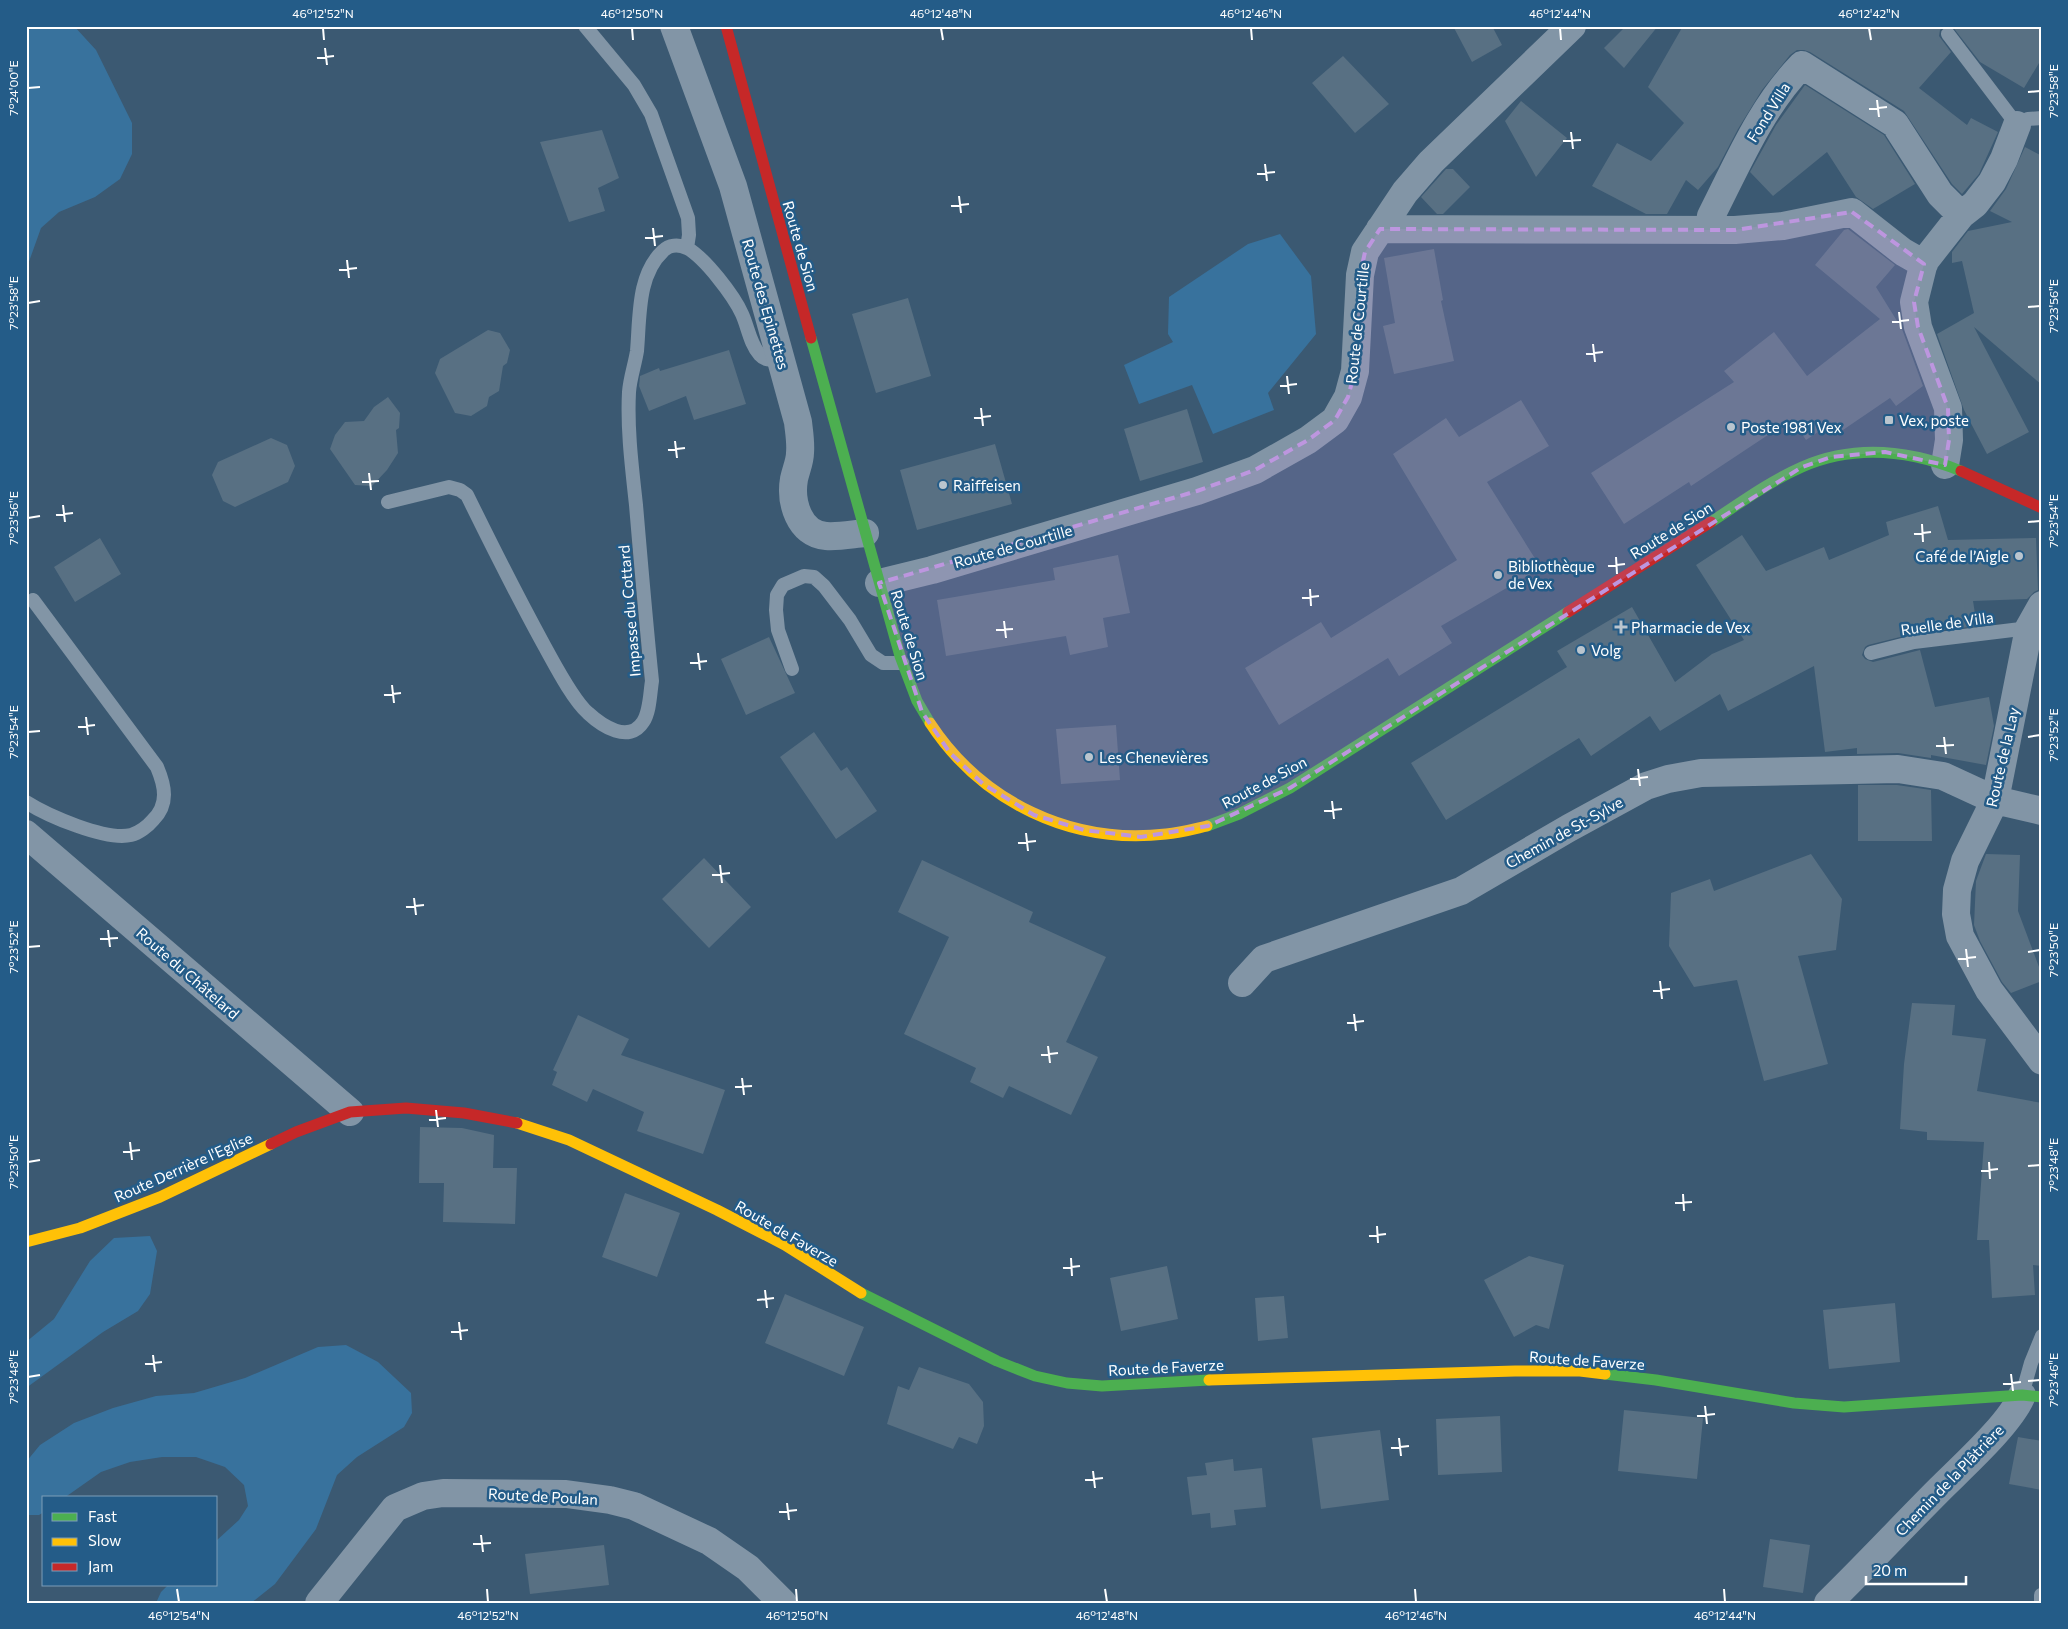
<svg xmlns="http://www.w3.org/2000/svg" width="2068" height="1629" viewBox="0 0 2068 1629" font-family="Commissioner,sans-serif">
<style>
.green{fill:#38729d}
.building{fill:#587083}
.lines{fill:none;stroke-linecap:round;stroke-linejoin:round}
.lane{stroke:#8295a6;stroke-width:14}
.street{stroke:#8295a6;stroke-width:28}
.fast{stroke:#4caf50;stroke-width:11}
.slow{stroke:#ffc107;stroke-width:11}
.jam{stroke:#c62828;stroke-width:11}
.marked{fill:#bd96df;fill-opacity:0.2;stroke:#bd96df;stroke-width:4;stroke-dasharray:10 6;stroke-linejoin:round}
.ticks{fill:none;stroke:#fff;stroke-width:2}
.poi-dot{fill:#bac5ce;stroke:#245c88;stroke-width:2}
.labels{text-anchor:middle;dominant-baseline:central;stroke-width:5;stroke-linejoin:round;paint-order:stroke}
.street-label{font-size:15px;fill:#fff;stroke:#245c88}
.poi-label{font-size:15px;fill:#fff;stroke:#245c88;text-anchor:start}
.neatline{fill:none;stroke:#fff;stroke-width:2}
.ticks-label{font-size:12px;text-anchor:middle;fill:#fff}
</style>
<rect width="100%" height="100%" fill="#3b5972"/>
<path class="green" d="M 38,26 L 74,26 L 96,50 L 132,123 L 132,154 L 120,179 L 95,197 L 59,212 L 41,228 L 26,270 L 26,31 Z
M 1280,234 L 1311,276 L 1316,334 L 1268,393 L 1274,410 L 1213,434 L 1192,385 L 1139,404 L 1124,365 L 1173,342 L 1168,334 L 1169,297 L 1248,244 Z
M 150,1236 L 157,1251 L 150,1294 L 138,1311 L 103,1332 L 26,1388 L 26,1342 L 54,1319 L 90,1261 L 114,1238 Z
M 346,1345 L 378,1362 L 411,1393 L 412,1413 L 404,1427 L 357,1457 L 337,1475 L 316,1529 L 275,1584 L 251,1603 L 156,1603 L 161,1592 L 168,1585 L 216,1585 L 216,1541 L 239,1520 L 248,1506 L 244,1485 L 225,1467 L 196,1457 L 162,1457 L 130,1462 L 101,1472 L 64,1498 L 44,1498 L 44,1512 L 39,1515 L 26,1515 L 26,1462 L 40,1445 L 74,1423 L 113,1408 L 156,1396 L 194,1393 L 245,1378 L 318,1347 Z"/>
<path class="building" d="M 1453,26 L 1492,26 L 1502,45 L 1472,62 Z
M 1626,26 L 1658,26 L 1624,68 L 1604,48 Z
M 1683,26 L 1944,26 L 1940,30 L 1939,36 L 1951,52 L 1919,88 L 1967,125 L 1971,118 L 1998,132 L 1979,174 L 1962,194 L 1952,184 L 1904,111 L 1810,52 L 1804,50 L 1797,50 L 1790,55 L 1762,90 L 1738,129 L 1718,167 L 1698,190 L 1686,180 L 1667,214 L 1646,214 L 1592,186 L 1617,143 L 1651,161 L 1684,123 L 1648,87 Z
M 1952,26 L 2042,26 L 2042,58 L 2024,88 L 1980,62 Z
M 1343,56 L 1389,104 L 1355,133 L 1312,83 Z
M 1805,85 L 1884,135 L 1915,184 L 1873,209 L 1856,197 L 1827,152 L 1773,196 L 1750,172 L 1776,125 Z
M 1521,101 L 1567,138 L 1536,177 L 1505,121 Z
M 602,130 L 619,178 L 598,188 L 605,211 L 569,222 L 540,142 Z
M 2025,147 L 2042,156 L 2042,385 L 1974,327 L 2029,432 L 1987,454 L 1964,410 L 1937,334 L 1974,313 L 1962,261 L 1952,263 L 1952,252 L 1968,231 L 2012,222 L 1990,211 L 2006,189 Z
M 1446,169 L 1453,169 L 1470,187 L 1443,214 L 1437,214 L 1421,197 Z
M 1848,229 L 1895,265 L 1876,287 L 1902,329 L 1923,386 L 1896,406 L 1890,398 L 1840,432 L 1833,422 L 1806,440 L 1792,419 L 1691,486 L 1689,482 L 1624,524 L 1591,473 L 1734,382 L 1724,371 L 1774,332 L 1807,376 L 1880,319 L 1815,265 L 1844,230 Z
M 1434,249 L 1443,300 L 1441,301 L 1454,361 L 1394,374 L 1383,326 L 1395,323 L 1384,258 Z
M 908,298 L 931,376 L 876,393 L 852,314 Z
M 488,330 L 500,333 L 510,350 L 507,363 L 503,366 L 499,391 L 489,397 L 487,406 L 471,416 L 455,413 L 435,373 L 440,359 Z
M 729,350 L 746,404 L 694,420 L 686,396 L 649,411 L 639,386 L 640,376 L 659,368 L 660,371 Z
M 388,397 L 400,413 L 399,428 L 396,430 L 398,453 L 387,470 L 372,486 L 355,485 L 330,449 L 335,435 L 345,422 L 364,421 L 374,407 Z
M 1521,400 L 1549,446 L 1487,482 L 1541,568 L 1441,626 L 1452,643 L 1399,676 L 1388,658 L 1279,725 L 1245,668 L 1321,622 L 1331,638 L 1457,560 L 1393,454 L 1446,418 L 1459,437 Z
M 1187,409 L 1203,462 L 1140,481 L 1124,429 Z
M 271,438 L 287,445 L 295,466 L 288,482 L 235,507 L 223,501 L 212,475 L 218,462 Z
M 995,444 L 1012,504 L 917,530 L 900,470 Z
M 1938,506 L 1948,540 L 2036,538 L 2038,590 L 2034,592 L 2027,599 L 1973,601 L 1977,626 L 1912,634 L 1868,645 L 1865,647 L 1862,655 L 1865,659 L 1873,662 L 1920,650 L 1935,707 L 1989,697 L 1994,726 L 1986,765 L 1931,755 L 1931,758 L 1898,753 L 1857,754 L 1857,748 L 1825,752 L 1814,666 L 1728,711 L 1720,694 L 1660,731 L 1650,716 L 1591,756 L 1579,738 L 1446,820 L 1411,763 L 1567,667 L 1557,651 L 1632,607 L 1675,682 L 1712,654 L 1744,640 L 1696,565 L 1742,535 L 1766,571 L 1824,547 L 1829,560 L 1889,535 L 1886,522 Z
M 100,538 L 121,574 L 75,602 L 54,567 Z
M 1118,555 L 1130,613 L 1103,618 L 1108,647 L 1070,655 L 1066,636 L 946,656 L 937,600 L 1055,580 L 1053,568 Z
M 769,637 L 795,693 L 746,715 L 721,659 Z
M 1116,725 L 1120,780 L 1061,784 L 1056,729 Z
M 814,732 L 841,771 L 847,767 L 877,811 L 836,839 L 780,757 Z
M 1858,785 L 1897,785 L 1931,790 L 1932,841 L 1858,841 Z
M 1811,854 L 1842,899 L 1836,950 L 1798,956 L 1828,1064 L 1764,1081 L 1737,980 L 1694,987 L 1669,946 L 1671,893 L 1710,879 L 1714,891 Z
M 1986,854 L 2020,855 L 2018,911 L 2042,975 L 2042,981 L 2011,993 L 2002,982 L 1980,941 L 1974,925 L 1976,881 Z
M 704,858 L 751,907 L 709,948 L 662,899 Z
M 922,860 L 1033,912 L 1029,922 L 1106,957 L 1066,1042 L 1098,1057 L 1071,1115 L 1009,1086 L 1003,1098 L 970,1082 L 976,1068 L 904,1034 L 949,937 L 898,912 Z
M 1912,1003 L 1955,1005 L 1952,1035 L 1986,1039 L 1977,1091 L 2042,1103 L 2042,1266 L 2033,1265 L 2035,1295 L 1992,1298 L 1989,1240 L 1977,1240 L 1984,1142 L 1927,1140 L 1927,1132 L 1900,1129 L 1904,1064 Z
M 578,1015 L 629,1039 L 621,1055 L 725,1090 L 703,1154 L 637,1131 L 644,1112 L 593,1089 L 587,1102 L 552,1085 L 557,1072 L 553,1070 Z
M 420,1127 L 462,1128 L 494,1135 L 493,1168 L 517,1168 L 515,1224 L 443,1222 L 444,1183 L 419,1183 Z
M 625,1193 L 680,1213 L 657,1277 L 602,1257 Z
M 1529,1256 L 1564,1265 L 1549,1329 L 1536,1325 L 1514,1337 L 1484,1280 Z
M 1167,1266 L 1178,1319 L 1121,1331 L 1110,1278 Z
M 785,1294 L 864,1327 L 844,1376 L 765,1343 Z
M 1284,1296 L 1288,1338 L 1258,1341 L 1255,1298 Z
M 1895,1303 L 1900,1362 L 1829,1369 L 1823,1310 Z
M 919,1367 L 969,1384 L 983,1402 L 984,1426 L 977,1444 L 959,1437 L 953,1449 L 887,1424 L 898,1386 L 909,1390 Z
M 1624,1410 L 1703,1418 L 1697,1479 L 1618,1471 Z
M 1500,1416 L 1502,1472 L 1438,1475 L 1436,1419 Z
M 1380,1430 L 1389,1500 L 1321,1509 L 1312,1438 Z
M 2018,1437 L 2042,1441 L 2042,1490 L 2009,1484 Z
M 1233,1459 L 1234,1471 L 1262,1468 L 1266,1507 L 1234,1510 L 1236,1525 L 1211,1528 L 1210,1513 L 1192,1515 L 1187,1477 L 1207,1475 L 1205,1463 Z
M 1770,1539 L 1810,1545 L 1803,1593 L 1763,1587 Z
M 604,1545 L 609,1585 L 530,1594 L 525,1554 Z"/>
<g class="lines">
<path class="lane" d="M 585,26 L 634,85 L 651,114 L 688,218 L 689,235 L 687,248
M 1948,34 L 2017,125 L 2028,119 L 2042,118
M 388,502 L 449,487 L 460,490 L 467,495 C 492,546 517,596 545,647 C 555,665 573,700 588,713 C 602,726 629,744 643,722 C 650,712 650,693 652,681 C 646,623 641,564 636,505 C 632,468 627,429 629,392 C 630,378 635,364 637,351 C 640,318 637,275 663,251 C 669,245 678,244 687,248 C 705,258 734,296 742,314 C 748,327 750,344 760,355 C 766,362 774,359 781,359
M 1871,653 L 1914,642 L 2029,628
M 792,669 L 778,630 L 776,610 L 777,595 L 783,585 L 804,576 L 814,577 L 824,586 L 850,620 L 871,655 L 883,663 L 902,663
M 26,802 C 48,816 106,841 131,835 C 139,833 148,826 153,820 C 169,804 165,786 157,767 L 33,600
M 2022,1395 L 2031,1363 L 2042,1336
M 2041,1595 L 2041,1603"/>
<path class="street" d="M 674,26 L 733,186 L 798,422 C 799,432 801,442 800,453 C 800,461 796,470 794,479 C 790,502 799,534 826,536 C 839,537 853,534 865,533
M 1380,229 L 1735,230 L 1783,226 L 1852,212 L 1903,252 L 1924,264
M 1709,229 L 1711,216 C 1738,163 1761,107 1802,65 L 1895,124 L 1940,194 L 1961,215
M 1945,465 L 1949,440 L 1948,408 L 1918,327 L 1914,302 L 1924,262 L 1961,215 L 1975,204 L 1992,182 L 2004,159 L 2017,125
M 879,583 L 932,570 L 1197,491 L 1255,470 L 1308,440 L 1335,420 L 1348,397 L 1355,371 L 1360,275 L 1365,252 L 1405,192 L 1431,162 L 1572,26
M 2042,605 L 2029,628 L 1995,800 L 1965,861 L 1957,890 L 1956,914 L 1960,936 L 1989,990 L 2042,1061
M 26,834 L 350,1112
M 1242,983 L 1264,959 L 1461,891 L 1569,828 L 1646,786 L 1668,779 L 1701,773 L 1898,769 L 1943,776 L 1995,800 L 2042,811
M 319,1603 L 395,1508 L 423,1496 L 443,1493 L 566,1494 L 610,1500 L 634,1506 L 709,1541 L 748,1568 L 783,1603
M 1828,1603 C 1866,1566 1902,1527 1940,1489 C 1963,1466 2011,1423 2022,1395"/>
<path class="fast" d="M 811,338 L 900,656 L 917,701 L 930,723
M 1711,522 C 1740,503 1770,481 1802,467 C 1855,444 1909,450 1961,471
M 1207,826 L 1239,814 L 1290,788 L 1568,612
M 861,1293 L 997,1361 L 1035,1376 L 1067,1383 L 1102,1386 L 1209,1380
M 1605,1374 L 1656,1380 L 1794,1403 L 1844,1407 L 2022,1395 L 2042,1397"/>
<path class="slow" d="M 930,723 C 982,802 1071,845 1166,834 C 1180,833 1194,829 1207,826
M 517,1123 L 569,1140 L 717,1210 L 785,1245 L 861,1293
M 26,1242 L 80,1228 L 160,1197 L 271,1144
M 1209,1380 L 1515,1371 L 1580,1371 L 1605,1374"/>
<path class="jam" d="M 726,26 L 811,338
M 1961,471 L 2042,508
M 1568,612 L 1711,522
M 271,1144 L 296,1132 L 350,1112 L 406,1108 L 464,1113 L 517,1123"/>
</g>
<path class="marked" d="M 1852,212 L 1924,264 L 1914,302 L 1918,327 L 1948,408 L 1949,440 L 1945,465 L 1885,452 L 1831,457 L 1802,467 L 1290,788 L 1208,826 L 1141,837 L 1084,830 L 1034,815 L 983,784 L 950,753 L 922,712 L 879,583 L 1197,491 L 1255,470 L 1308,440 L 1335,420 L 1348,397 L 1355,371 L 1360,275 L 1365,252 L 1380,229 L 1735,230 Z"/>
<path class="ticks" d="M 323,28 L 324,40M 632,28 L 633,40M 941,28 L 943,40M 1251,28 L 1252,40M 1560,28 L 1561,40M 1869,28 L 1871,40M 325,48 L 327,65M 317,58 L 334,56M 28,88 L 40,87M 2028,92 L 2040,91M 1877,100 L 1879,117M 1869,109 L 1887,107M 1571,132 L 1573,149M 1563,141 L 1581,140M 1265,164 L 1267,181M 1257,174 L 1275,172M 959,196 L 961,213M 951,206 L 969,204M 653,228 L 655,246M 645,238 L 663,236M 347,260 L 349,278M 339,270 L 357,268M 28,303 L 40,301M 2028,307 L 2040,306M 1899,312 L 1901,329M 1892,322 L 1909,320M 1593,344 L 1595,362M 1586,354 L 1603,352M 1287,376 L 1289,394M 1280,386 L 1297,384M 981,408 L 983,426M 974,418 L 991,416M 675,441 L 677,458M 668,450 L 685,448M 369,473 L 371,490M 362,482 L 379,481M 63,505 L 65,522M 56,515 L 73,513M 28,518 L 40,516M 2028,522 L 2040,521M 1922,524 L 1923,542M 1914,534 L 1931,532M 1616,557 L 1617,574M 1608,566 L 1625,564M 1310,589 L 1311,606M 1302,598 L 1319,596M 1004,621 L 1006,638M 996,630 L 1013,629M 698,653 L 700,670M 690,663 L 707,661M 392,685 L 394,703M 384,695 L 401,693M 86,717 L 88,735M 78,727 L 95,725M 28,732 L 40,731M 1944,737 L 1946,754M 2028,737 L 2040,735M 1936,746 L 1954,745M 1638,769 L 1640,786M 1630,779 L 1648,777M 1332,801 L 1334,819M 1324,811 L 1342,809M 1026,833 L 1028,851M 1018,843 L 1036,841M 720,865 L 722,883M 712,875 L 730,873M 414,898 L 416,915M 406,907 L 424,905M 108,930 L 110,947M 100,939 L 118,938M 28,947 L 40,946M 1966,949 L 1968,967M 2028,952 L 2040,950M 1958,959 L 1976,957M 1660,981 L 1662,999M 1653,991 L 1670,989M 1354,1014 L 1356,1031M 1347,1023 L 1364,1021M 1048,1046 L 1050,1063M 1041,1055 L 1058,1053M 742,1078 L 744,1095M 735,1087 L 752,1086M 436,1110 L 438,1127M 429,1120 L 446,1118M 130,1142 L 132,1160M 123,1152 L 140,1150M 28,1162 L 40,1160M 1989,1162 L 1990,1179M 2028,1166 L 2040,1165M 1981,1171 L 1998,1169M 1683,1194 L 1684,1211M 1675,1203 L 1692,1202M 1377,1226 L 1378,1243M 1369,1236 L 1386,1234M 1071,1258 L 1072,1276M 1063,1268 L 1080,1266M 765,1290 L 767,1308M 757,1300 L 774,1298M 459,1322 L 461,1340M 451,1332 L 468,1330M 153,1355 L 155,1372M 145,1364 L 162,1362M 2011,1374 L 2013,1391M 28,1377 L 40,1375M 2028,1381 L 2040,1380M 2003,1384 L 2021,1382M 1705,1406 L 1707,1424M 1697,1416 L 1715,1414M 1399,1438 L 1401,1456M 1391,1448 L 1409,1446M 1093,1471 L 1095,1488M 1085,1480 L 1103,1478M 787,1503 L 789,1520M 779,1512 L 797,1510M 481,1535 L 483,1552M 473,1544 L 491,1543M 177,1589 L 179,1602M 487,1589 L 488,1602M 796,1589 L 797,1602M 1105,1589 L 1107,1602M 1415,1589 L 1416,1602M 1724,1589 L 1725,1602"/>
<g class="poi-dot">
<rect x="1884" y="415" width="10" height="10" rx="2.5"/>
<circle cx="1731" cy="427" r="5"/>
<circle cx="943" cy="485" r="5"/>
<circle cx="2019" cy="556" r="5"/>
<circle cx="1498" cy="575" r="5"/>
<path d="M1618.5 619.5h5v5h5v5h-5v5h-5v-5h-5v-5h5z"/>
<circle cx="1581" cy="650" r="5"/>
<circle cx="1089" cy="757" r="5"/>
</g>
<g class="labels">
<g class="street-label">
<text transform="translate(1768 112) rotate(-58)">Fond Villa</text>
<text transform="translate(801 246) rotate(74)">Route de Sion</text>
<text transform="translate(766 304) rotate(74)">Route des Epinettes</text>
<text transform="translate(1357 323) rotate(-84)">Route de Courtille</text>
<text transform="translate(1671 530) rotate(-32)">Route de Sion</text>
<text transform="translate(1013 546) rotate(-16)">Route de Courtille</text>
<text transform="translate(629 611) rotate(-95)">Impasse du Cottard</text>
<text transform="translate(1947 623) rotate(-8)">Ruelle de Villa</text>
<text transform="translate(910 635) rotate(73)">Route de Sion</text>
<text transform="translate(2002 757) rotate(-77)">Route de la Lay</text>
<text transform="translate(1264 782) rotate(-28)">Route de Sion</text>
<text transform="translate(1564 832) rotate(-29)">Chemin de St-Sylve</text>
<text transform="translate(188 973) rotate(41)">Route du Châtelard</text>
<text transform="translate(183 1167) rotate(-24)">Route Derrière l'Eglise</text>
<text transform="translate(787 1233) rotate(30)">Route de Faverze</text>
<text transform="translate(1587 1360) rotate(4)">Route de Faverze</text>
<text transform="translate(1166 1367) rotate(-3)">Route de Faverze</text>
<text transform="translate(1949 1480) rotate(-46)">Chemin de la Plâtrière</text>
<text transform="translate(543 1496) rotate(3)">Route de Poulan</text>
</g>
<g class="poi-label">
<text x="1899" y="420">Vex, poste</text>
<text x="1741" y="427">Poste 1981 Vex</text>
<text x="953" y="485">Raiffeisen</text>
<text x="2009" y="556" text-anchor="end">Café de l’Aigle</text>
<text x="1508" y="566">Bibliothèque<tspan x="1508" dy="17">de Vex</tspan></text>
<text x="1631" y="627">Pharmacie de Vex</text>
<text x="1591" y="650">Volg</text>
<text x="1099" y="757">Les Chenevières</text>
</g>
</g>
<rect width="2068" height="1629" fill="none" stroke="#245c88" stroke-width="55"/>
<rect x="42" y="1496" width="175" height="90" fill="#245c88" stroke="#7c9db8"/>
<rect x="52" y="1513" width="25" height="8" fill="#4caf50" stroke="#7c9db8"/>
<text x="88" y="1522" font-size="15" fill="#ffffff">Fast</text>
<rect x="52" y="1538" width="25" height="8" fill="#ffc107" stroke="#7c9db8"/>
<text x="88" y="1546" font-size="15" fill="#ffffff">Slow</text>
<rect x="52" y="1563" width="25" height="8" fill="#c62828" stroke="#7c9db8"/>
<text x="88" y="1572" font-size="15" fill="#ffffff">Jam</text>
<path d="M1866 1576v8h100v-8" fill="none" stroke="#ffffff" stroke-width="2.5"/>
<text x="1873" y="1576" font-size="15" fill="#ffffff" stroke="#245c88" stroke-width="4" paint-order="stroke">20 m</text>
<rect x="28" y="28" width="2012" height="1574" class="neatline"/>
<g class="ticks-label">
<text x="323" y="18">46°12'52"N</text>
<text x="632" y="18">46°12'50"N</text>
<text x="941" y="18">46°12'48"N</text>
<text x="1251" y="18">46°12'46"N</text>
<text x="1560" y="18">46°12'44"N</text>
<text x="1869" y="18">46°12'42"N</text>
<text transform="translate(14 88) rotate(-90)" y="4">7°24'00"E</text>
<text transform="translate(2054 91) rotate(-90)" y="4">7°23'58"E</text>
<text transform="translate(14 303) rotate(-90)" y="4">7°23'58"E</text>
<text transform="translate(2054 306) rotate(-90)" y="4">7°23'56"E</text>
<text transform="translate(14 518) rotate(-90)" y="4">7°23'56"E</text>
<text transform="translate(2054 521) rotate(-90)" y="4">7°23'54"E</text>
<text transform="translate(14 732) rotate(-90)" y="4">7°23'54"E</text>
<text transform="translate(2054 735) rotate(-90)" y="4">7°23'52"E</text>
<text transform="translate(14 947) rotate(-90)" y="4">7°23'52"E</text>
<text transform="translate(2054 950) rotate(-90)" y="4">7°23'50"E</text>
<text transform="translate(14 1162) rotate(-90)" y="4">7°23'50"E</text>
<text transform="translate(2054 1165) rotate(-90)" y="4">7°23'48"E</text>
<text transform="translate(14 1377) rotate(-90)" y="4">7°23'48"E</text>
<text transform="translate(2054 1380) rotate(-90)" y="4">7°23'46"E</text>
<text x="179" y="1620">46°12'54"N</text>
<text x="488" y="1620">46°12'52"N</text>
<text x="797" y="1620">46°12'50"N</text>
<text x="1107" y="1620">46°12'48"N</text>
<text x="1416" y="1620">46°12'46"N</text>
<text x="1725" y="1620">46°12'44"N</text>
</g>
</svg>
